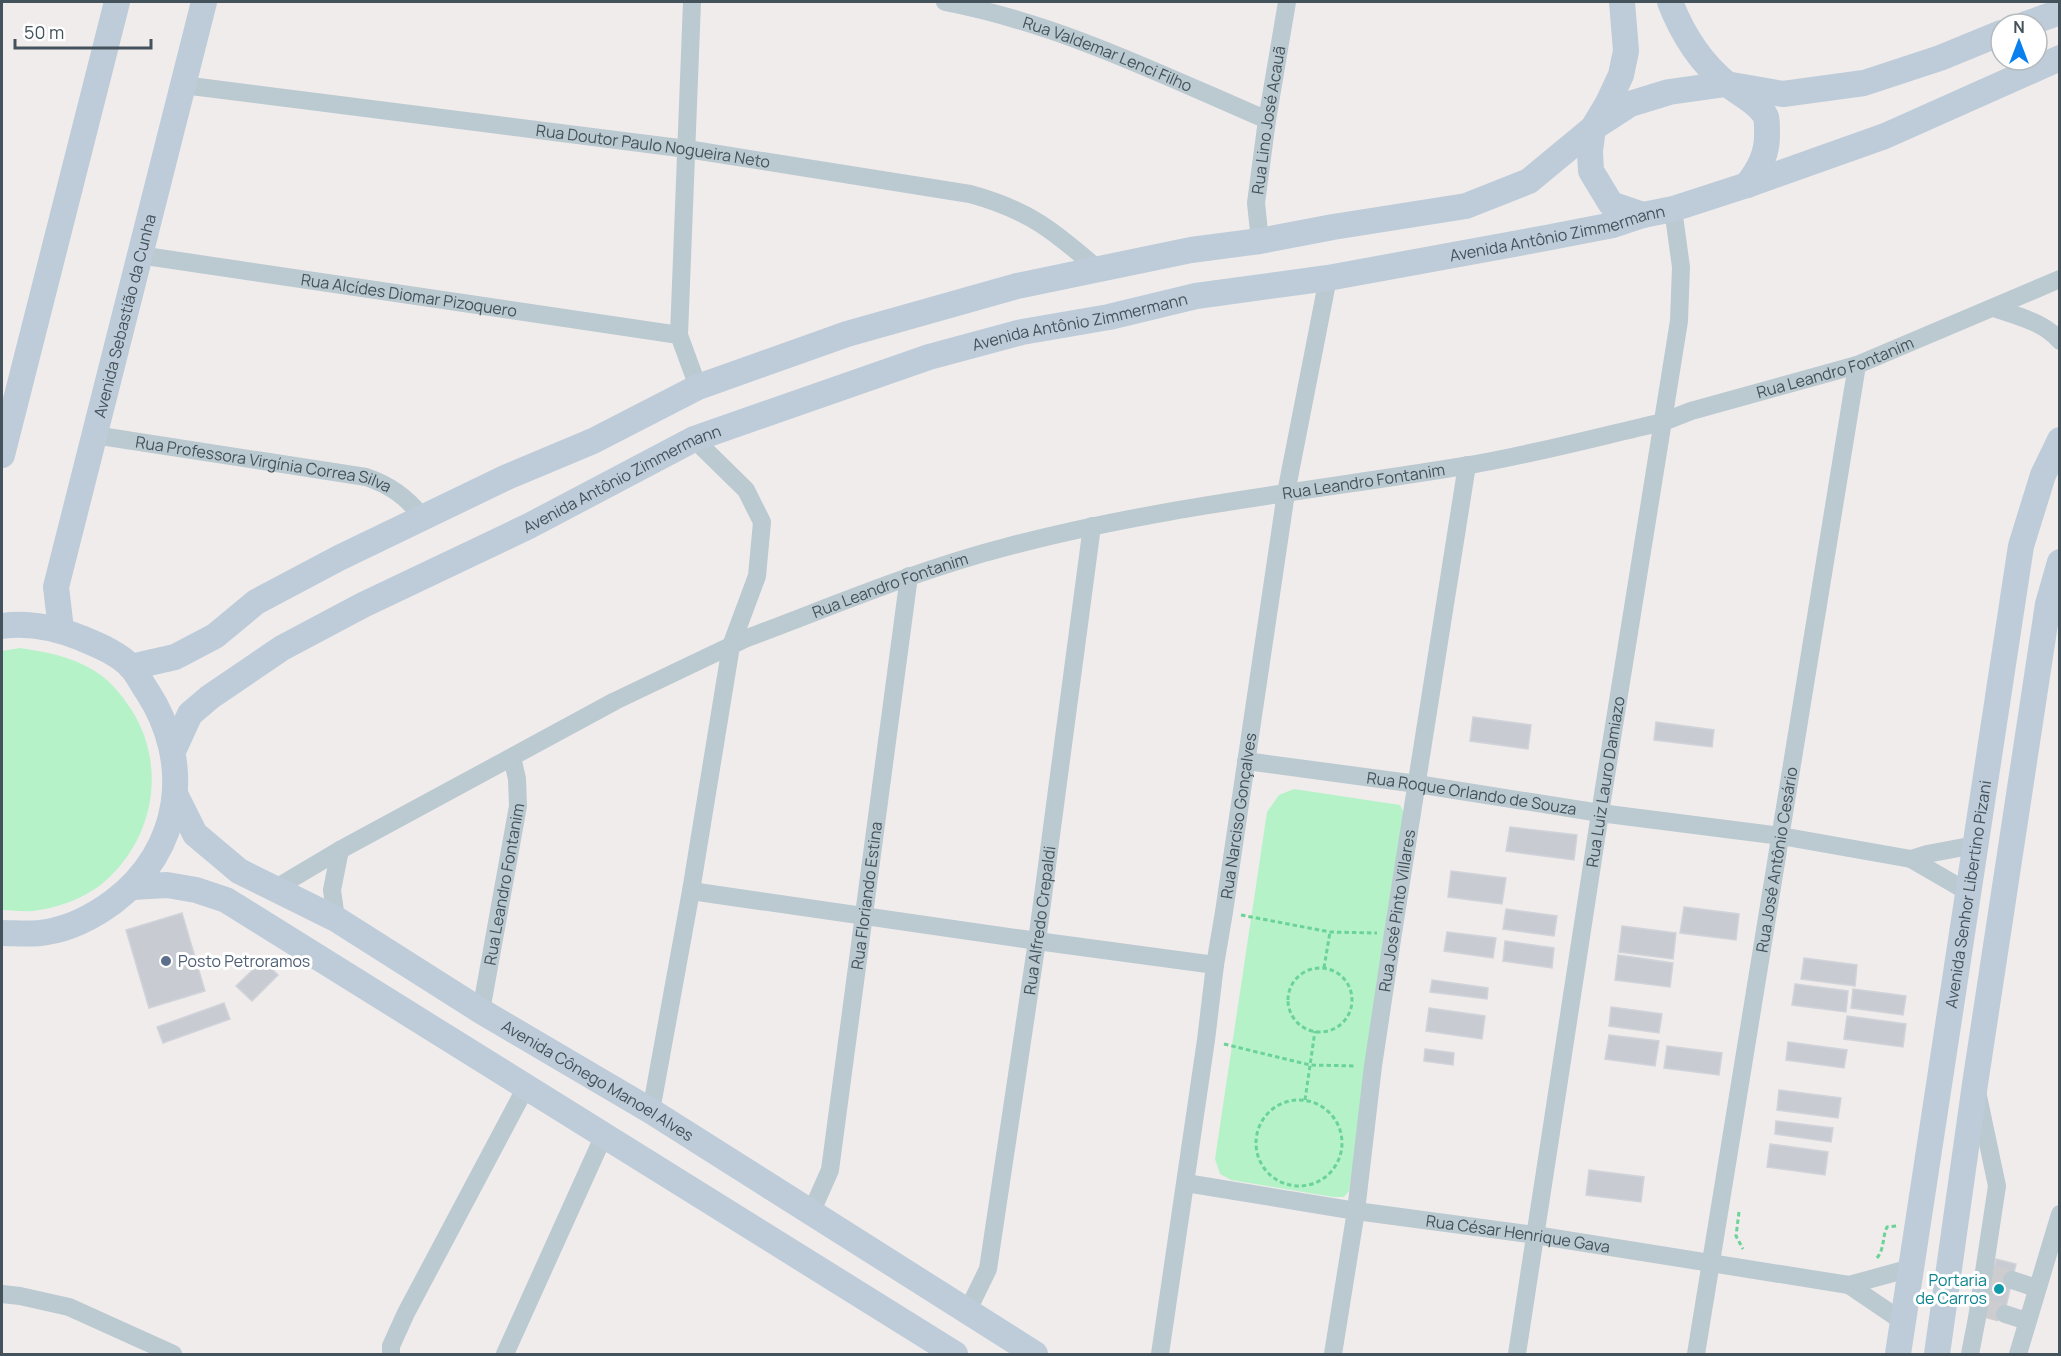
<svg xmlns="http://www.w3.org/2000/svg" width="2061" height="1356" viewBox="0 0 2061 1356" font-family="Manrope,sans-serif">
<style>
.green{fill:#b5f2c8}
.building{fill:#c8ccd2;stroke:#d0d3d9;stroke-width:1.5}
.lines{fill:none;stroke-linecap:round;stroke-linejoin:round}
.street-tunnel{stroke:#cdcdcf;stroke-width:18;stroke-dasharray:18 9;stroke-linecap:butt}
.path{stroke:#6ad397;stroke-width:3;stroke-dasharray:4.5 3;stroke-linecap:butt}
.street{stroke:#bbc9d0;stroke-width:18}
.secondary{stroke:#bdccd8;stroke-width:26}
.service-dot{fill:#5c6f8a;stroke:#fff;stroke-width:2}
.culture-dot{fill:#0f9aa8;stroke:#fff;stroke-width:2}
.labels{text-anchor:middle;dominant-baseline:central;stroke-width:6;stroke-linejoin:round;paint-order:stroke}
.street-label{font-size:16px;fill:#43525b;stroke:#fff}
.service-label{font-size:16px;fill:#4e5e75;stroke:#fff;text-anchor:start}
.culture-label{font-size:16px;fill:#0d838f;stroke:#fff;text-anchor:end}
</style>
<rect width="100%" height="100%" fill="#f0ecec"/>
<path class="green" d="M 20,648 C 46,652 70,656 93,670 C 109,679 121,694 131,709 C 167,765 155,838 104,882 C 86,898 57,908 33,911 C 23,912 12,910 2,910 L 2,651 Z
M 1294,789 L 1400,805 L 1404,813 L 1349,1191 L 1344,1197 L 1333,1197 L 1231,1180 L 1220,1174 L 1215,1159 L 1267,812 L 1279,795 Z"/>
<path class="building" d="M 1473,717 L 1531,725 L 1528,749 L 1470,741 Z
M 1656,722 L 1714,730 L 1712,747 L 1654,740 Z
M 1510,827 L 1577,835 L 1574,860 L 1506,851 Z
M 1451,871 L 1506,878 L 1502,904 L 1448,897 Z
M 1684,907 L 1739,914 L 1736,940 L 1680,933 Z
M 1506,909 L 1557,916 L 1554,936 L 1503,929 Z
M 182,913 L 205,991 L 149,1008 L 126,930 Z
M 1622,926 L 1676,933 L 1673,959 L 1619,952 Z
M 1447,932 L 1496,938 L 1493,958 L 1444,951 Z
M 1505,941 L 1554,948 L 1552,968 L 1503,961 Z
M 1618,955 L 1673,963 L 1670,987 L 1615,980 Z
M 1804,958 L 1857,965 L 1855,986 L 1801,979 Z
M 263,960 L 278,975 L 252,1001 L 236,986 Z
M 1432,980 L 1488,988 L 1487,999 L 1430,992 Z
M 1795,984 L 1848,991 L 1846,1012 L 1792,1005 Z
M 1853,989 L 1906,996 L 1903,1015 L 1851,1008 Z
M 224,1003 L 230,1019 L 163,1043 L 157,1027 Z
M 1611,1007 L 1662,1014 L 1659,1033 L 1609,1026 Z
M 1429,1008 L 1485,1016 L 1482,1039 L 1426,1031 Z
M 1847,1016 L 1906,1024 L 1903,1047 L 1844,1039 Z
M 1609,1035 L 1659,1041 L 1655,1066 L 1605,1059 Z
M 1788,1042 L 1847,1050 L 1844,1068 L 1786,1060 Z
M 1667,1046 L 1722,1053 L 1719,1075 L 1664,1068 Z
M 1425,1049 L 1454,1053 L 1453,1065 L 1424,1061 Z
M 1779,1090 L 1841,1098 L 1838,1118 L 1777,1110 Z
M 1776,1121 L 1833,1128 L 1831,1142 L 1775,1134 Z
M 1770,1144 L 1828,1152 L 1825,1175 L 1767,1167 Z
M 1589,1170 L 1644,1177 L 1641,1202 L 1586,1195 Z
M 1996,1259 L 2016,1264 L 2003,1319 L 1983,1314 Z"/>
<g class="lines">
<path class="street-tunnel" d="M 1991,1274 L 2012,1280
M 1983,1308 L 2005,1314"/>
<path class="path" d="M 1241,915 L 1330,932 L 1377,933
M 1324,968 L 1330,932
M1288 1000a32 32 0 1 1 64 0a32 32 0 1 1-64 0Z
M 1224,1044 L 1310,1065 L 1356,1066
M 1305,1100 L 1315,1031
M1256 1143a43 43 0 1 1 86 0a43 43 0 1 1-86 0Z
M 1739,1212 L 1736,1236 L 1743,1249
M 1877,1258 C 1885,1248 1882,1237 1887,1227 L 1897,1226"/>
<g class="street">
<path d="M 692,2 L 679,335 L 698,387"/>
<path id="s1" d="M 945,2 C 1060,24 1160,74 1267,120"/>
<path id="s2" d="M 183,85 L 687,149 L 970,194 C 1029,210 1054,231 1099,270"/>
<path id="s3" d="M 1260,241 L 1256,203 L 1267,120 L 1287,2"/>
<path id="s4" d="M 139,255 L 679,335"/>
<path d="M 1994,308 C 2017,316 2044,322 2060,341"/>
<path id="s5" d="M 94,435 L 366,477 C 390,485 407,497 422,517"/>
<path id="s6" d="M 1246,761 L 1417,784 L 1600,813 L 1781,836 L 1911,859 L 1968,892"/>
<path d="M 1911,859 L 1927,854 L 1975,845"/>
<path id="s7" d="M 276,888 L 340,850 L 615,701 L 747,638 C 833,606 917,570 1006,547 C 1156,507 1311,491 1464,466 C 1531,455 1597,437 1663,422 L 1691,411 L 1857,365 L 2060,279"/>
<path d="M 691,891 L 1037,941 L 1215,965"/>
<path d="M 336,919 L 332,890 L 340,850"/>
<path id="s8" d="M 481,1011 L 518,806 L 517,779 L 512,757"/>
<path d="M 651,1111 L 691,891 L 731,646 L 757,576 L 762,522 L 746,490 L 694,439"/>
<path id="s9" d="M 1186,1183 L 1356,1211 L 1535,1235 L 1849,1285 L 1911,1268"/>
<path id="s10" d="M 811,1213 L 830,1170 L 909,576"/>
<path d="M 2012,1280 L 2036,1288"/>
<path d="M 1849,1285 L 1902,1321"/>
<path d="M 2,1294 L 20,1296 L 69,1307 L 173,1354"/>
<path id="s11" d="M 968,1310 L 988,1269 L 1037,941 L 1092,526"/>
<path d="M 2005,1314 L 2027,1321"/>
<path d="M 391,1354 L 391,1346 L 406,1313 L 526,1087"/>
<path d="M 505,1354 L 604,1135"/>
<path id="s12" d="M 1160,1354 L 1206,1040 L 1215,965 L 1224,912 L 1286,493 L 1328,278"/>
<path id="s13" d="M 1333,1354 L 1356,1211 L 1373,1066 L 1393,933 L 1467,465"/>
<path id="s14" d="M 1517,1354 L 1600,813 L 1679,321 L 1681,267 L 1673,209"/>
<path id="s15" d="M 1696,1354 L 1857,365"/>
<path d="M 1970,1354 L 1977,1318 L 1997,1186 L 1978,1096"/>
<path d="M 2018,1354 L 2060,1214"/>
</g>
<g class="secondary">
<path d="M 1622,2 L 1626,51 L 1621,75 L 1608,103 L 1593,128 L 1590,151 L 1591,171 L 1611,204 L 1643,215"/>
<path d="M 1670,2 C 1682,33 1701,63 1727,84 C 1739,94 1759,102 1766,117 C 1767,121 1767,126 1767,131 C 1768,153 1760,168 1747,185"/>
<path d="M 2026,24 L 2060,12"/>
<path d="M 2,455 L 117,2"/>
<path d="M 2,626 C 29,622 56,628 81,638 C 98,645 120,654 132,668 C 138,675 142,684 147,691 C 194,763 182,850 113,902 C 94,916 71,928 47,932 C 33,935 16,933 2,933"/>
<path id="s16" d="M 61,629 L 56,587 L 204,2"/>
<path d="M 131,667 L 175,657 L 215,636 L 256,602 L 339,558 L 507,477 L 593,441 L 698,387 L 847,334 L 1017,286 L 1191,250 L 1260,241 L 1333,227 L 1466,206 L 1529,181 L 1593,128 L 1630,104 L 1669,92 L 1726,84 L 1783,94 L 1864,83 L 1940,58 L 2001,33"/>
<path id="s17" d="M 173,751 L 190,714 L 210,697 L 282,648 L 363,605 L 529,526 L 694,439 L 929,357 L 1022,332 L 1109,317 L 1196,296 L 1328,278 L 1546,238 L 1613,225 L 1643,215 L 1673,209 L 1747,185 L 1885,136 L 2060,58"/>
<path id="s18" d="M 175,794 L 195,834 L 239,871 L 336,919 L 481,1011 L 651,1111 L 1035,1354"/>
<path d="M 132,887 L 167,885 L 196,890 L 226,900 L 955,1354"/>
<path id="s19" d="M 1898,1354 L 2021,546 L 2043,475 L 2060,440"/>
<path d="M 1937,1354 L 1975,1084 L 2048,604 L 2060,562"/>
</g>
</g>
<circle class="service-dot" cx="166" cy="961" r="6"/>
<circle class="culture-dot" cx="1999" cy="1289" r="6"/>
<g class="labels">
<g class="street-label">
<text stroke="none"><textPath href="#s1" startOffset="171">Rua Valdemar Lenci Filho</textPath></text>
<text stroke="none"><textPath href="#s3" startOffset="122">Rua Lino José Acauã</textPath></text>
<text stroke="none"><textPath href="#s2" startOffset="474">Rua Doutor Paulo Nogueira Neto</textPath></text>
<text stroke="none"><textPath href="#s17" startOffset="1506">Avenida Antônio Zimmermann</textPath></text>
<text stroke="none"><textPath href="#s4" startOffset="273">Rua Alcídes Diomar Pizoquero</textPath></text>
<text stroke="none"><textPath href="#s16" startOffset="322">Avenida Sebastião da Cunha</textPath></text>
<text stroke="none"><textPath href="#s17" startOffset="1020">Avenida Antônio Zimmermann</textPath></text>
<text stroke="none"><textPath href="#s7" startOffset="1658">Rua Leandro Fontanim</textPath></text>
<text stroke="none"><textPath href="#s5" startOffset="172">Rua Professora Virgínia Correa Silva</textPath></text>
<text stroke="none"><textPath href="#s17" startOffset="534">Avenida Antônio Zimmermann</textPath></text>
<text stroke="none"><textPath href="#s7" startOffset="1172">Rua Leandro Fontanim</textPath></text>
<text stroke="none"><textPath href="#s7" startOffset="686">Rua Leandro Fontanim</textPath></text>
<text stroke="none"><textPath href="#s14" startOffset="579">Rua Luiz Lauro Damiazo</textPath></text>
<text stroke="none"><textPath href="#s6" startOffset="228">Rua Roque Orlando de Souza</textPath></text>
<text stroke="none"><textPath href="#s12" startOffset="544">Rua Narciso Gonçalves</textPath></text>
<text stroke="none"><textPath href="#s15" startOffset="501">Rua José Antônio Cesário</textPath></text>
<text stroke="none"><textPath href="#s8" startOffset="129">Rua Leandro Fontanim</textPath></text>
<text stroke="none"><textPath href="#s19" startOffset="465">Avenida Senhor Libertino Pizani</textPath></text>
<text stroke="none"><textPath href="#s10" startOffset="324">Rua Floriando Estina</textPath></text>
<text stroke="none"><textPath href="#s13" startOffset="448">Rua José Pinto Villares</textPath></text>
<text stroke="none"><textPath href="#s11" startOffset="398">Rua Alfredo Crepaldi</textPath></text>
<text stroke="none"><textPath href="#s18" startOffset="518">Avenida Cônego Manoel Alves</textPath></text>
<text stroke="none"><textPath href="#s9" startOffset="336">Rua César Henrique Gava</textPath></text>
</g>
<g class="service-label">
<text x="178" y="961">Posto Petroramos</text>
</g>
<g class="culture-label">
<text x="1987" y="1280">Portaria<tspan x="1987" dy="18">de Carros</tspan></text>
</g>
</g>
<rect width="2061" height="1356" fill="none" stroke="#43525b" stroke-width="6"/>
<g transform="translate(2019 42)"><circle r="28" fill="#ffffff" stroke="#b4babd" stroke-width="1.5"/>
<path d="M0-4.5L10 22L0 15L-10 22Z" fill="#0980ed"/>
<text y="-9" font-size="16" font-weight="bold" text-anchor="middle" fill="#43525b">N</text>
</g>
<path d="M15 39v9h136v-9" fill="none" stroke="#43525b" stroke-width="3"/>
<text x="24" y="39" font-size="18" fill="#43525b" stroke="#ffffff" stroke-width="4.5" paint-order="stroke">50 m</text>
</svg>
